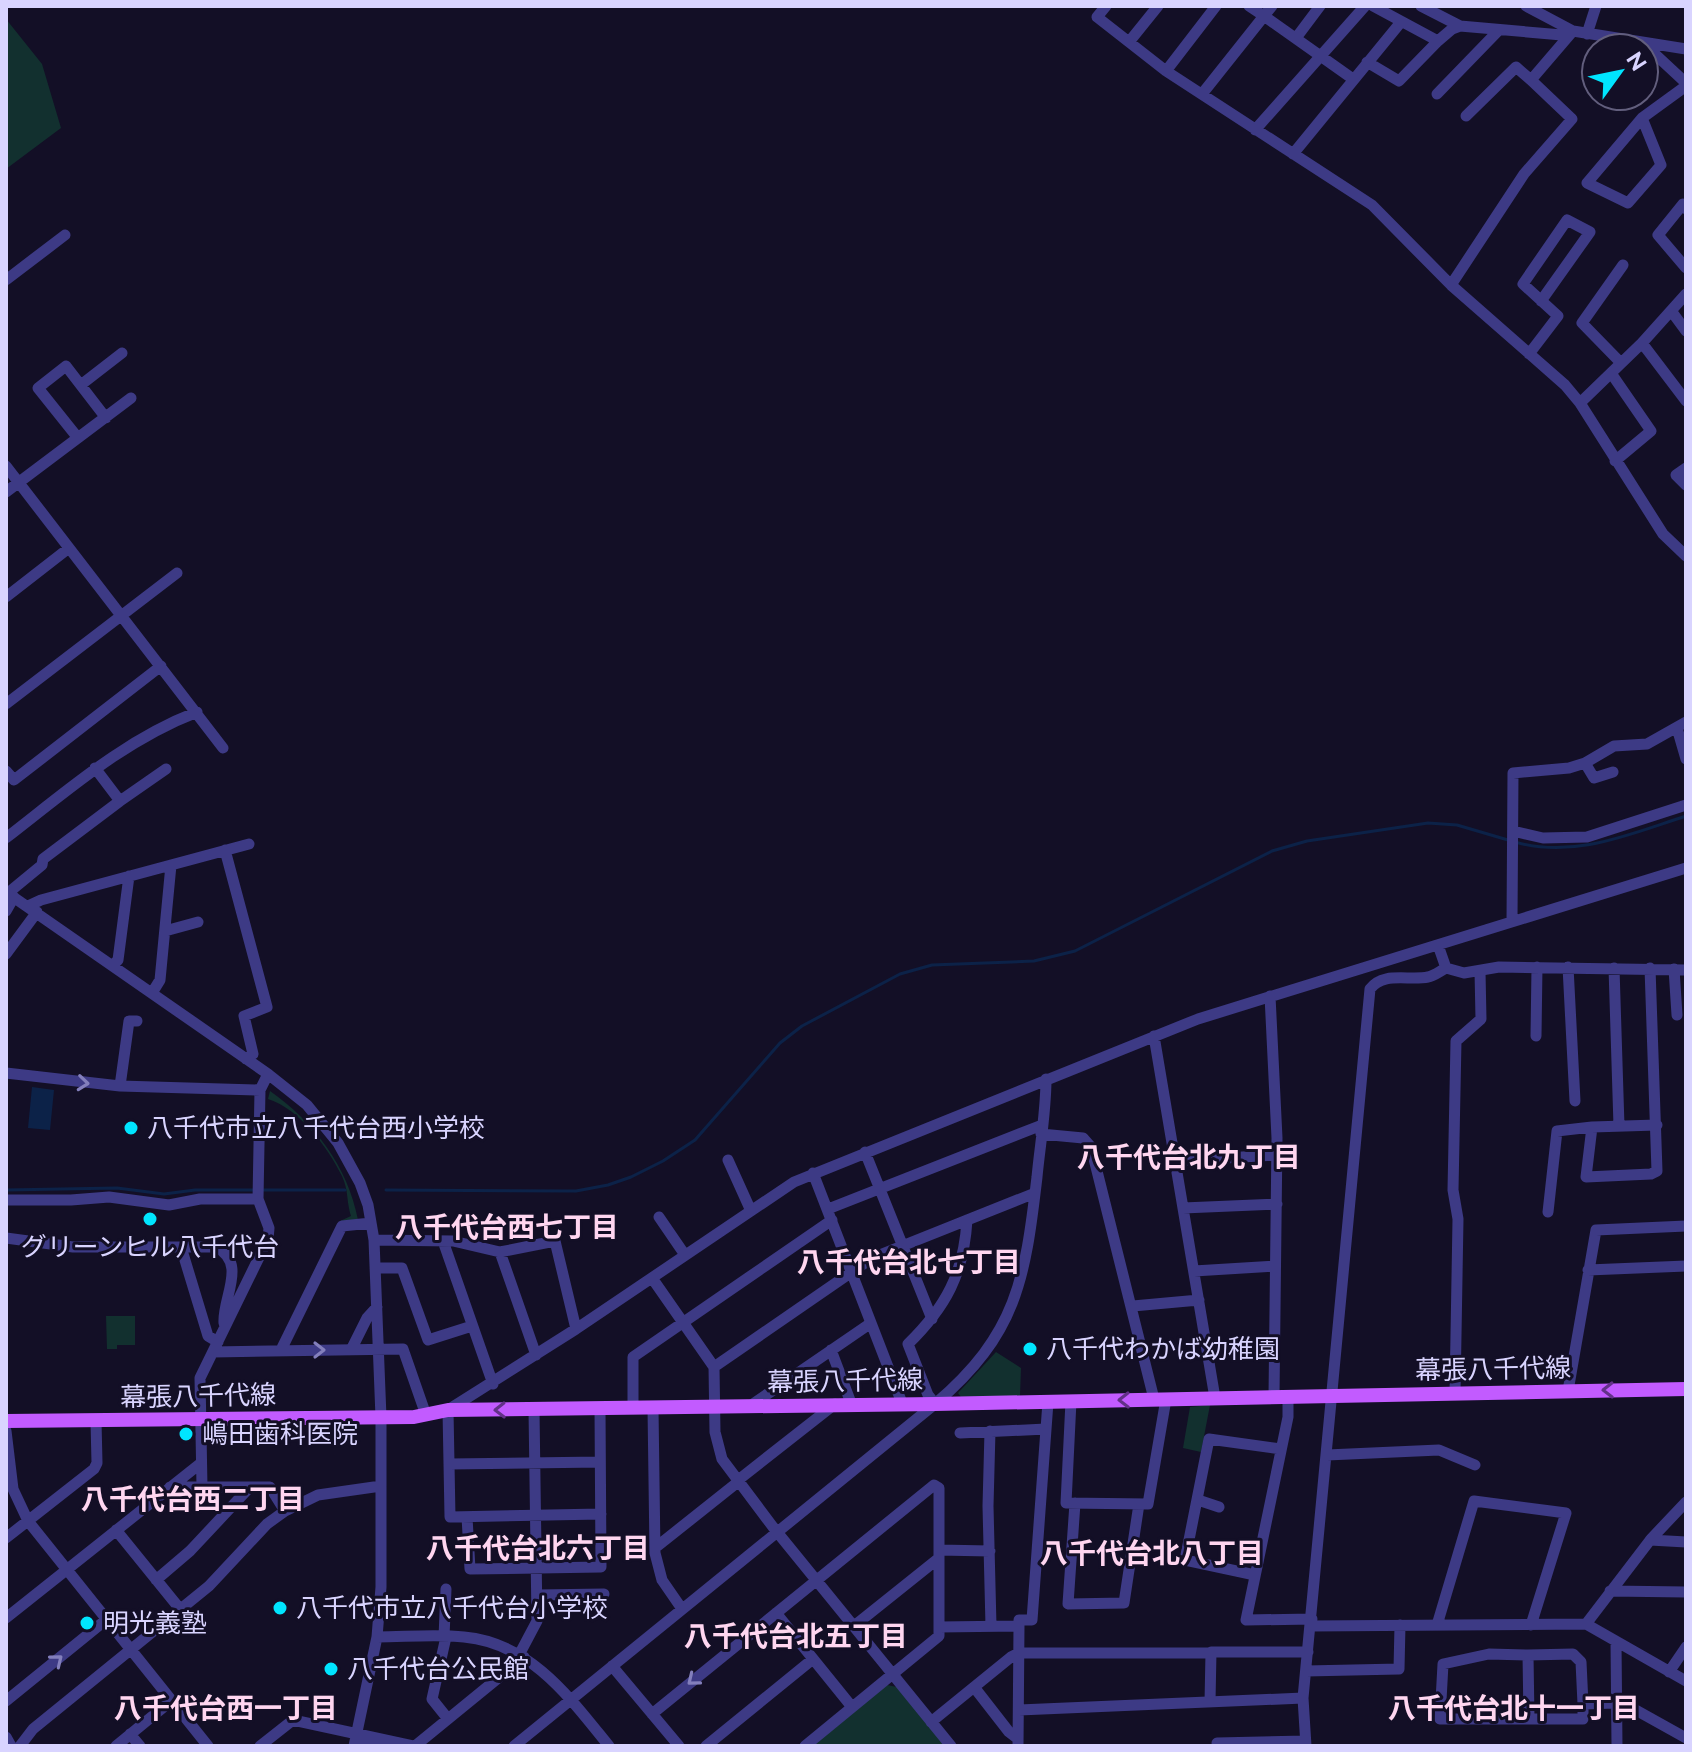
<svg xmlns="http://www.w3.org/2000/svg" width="1692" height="1752" viewBox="0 0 1692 1752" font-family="Raleway,'Noto Sans JP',sans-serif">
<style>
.green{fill:#12302f}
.water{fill:#0c2248}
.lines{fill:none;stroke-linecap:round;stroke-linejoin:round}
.stream{stroke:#0c2248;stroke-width:3}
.minor{stroke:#3d3a85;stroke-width:11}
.major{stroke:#c25bff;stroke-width:14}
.oneway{stroke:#837fbc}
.oneway2{stroke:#623188}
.poi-dot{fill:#00e5ff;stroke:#130f26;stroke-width:3}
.labels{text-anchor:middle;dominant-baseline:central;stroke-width:6;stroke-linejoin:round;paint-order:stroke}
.poi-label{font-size:26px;fill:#d9d4ff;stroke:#130f26;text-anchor:start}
.street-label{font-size:26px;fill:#d9d4ff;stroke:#130f26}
.neighbourhood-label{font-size:28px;font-weight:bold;fill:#ffd6f0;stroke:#130f26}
</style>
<rect width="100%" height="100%" fill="#130f26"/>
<path class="green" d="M 6,19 L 42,64 L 61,128 L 6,169 Z
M 270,1091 C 314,1122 348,1167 358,1220 L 340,1221 L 351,1216 C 346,1199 349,1192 342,1176 C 328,1148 300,1109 268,1099 Z
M 106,1316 L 135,1316 L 135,1345 L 117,1345 L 117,1349 L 107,1349 Z
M 996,1352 L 1021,1368 L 1020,1396 L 961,1397 L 958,1393 Z
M 1210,1405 L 1201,1452 L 1183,1448 L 1190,1407 Z
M 887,1685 L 897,1687 L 945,1746 L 812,1746 Z"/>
<path class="water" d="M 32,1087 L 54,1090 L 50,1130 L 28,1128 Z"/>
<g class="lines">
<path class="stream" d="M 1515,842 C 1574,859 1630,834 1686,816
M 6,1190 L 117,1188 L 164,1194 L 195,1190 L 253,1190
M 261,1190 L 345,1190
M 386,1190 L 576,1191 L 608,1185 L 631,1177 L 663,1161 L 695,1140 L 780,1043 L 802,1026 L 900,974 L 932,965 L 1034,961 L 1075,951 L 1272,851 L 1307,841 L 1428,823 L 1457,825 L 1508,840"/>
<path class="minor" d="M 1106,6 L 1097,17 L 1166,71 L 1372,205 L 1451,285 L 1565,385 L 1580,403 L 1663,534 L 1686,556
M 1272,6 L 1264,16 L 1353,79
M 1373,6 L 1438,41 L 1452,29 L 1460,26 L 1562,35 L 1573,31 L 1686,49
M 1421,6 L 1460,26
M 1587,34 L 1596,6
M 1296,38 L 1320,6
M 1129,42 L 1158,6
M 1643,43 L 1686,83
M 1367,62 L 1399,81 L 1438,41
M 1166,71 L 1216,6
M 1202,94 L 1264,16 L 1249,6
M 1437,94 L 1499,30
M 1633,96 L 1634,98
M 1466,116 L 1516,67 L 1531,80
M 1642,118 L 1661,165 L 1628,203 L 1587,183 L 1642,118 L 1686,86
M 1255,130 L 1365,6
M 1293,154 L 1401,22
M 1686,209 L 1683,204 L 1658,235 L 1686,268
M 6,280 L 65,235
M 1451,285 L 1524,174 L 1572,119 L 1531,80 L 1573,31 L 1526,6
M 1672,312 L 1686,331
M 1642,343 L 1686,401
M 1529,354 L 1558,316 L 1523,284 L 1567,220 L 1590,232 L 1541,301
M 1621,363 L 1582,323 L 1623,265
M 1611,373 L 1651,431 L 1615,461
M 82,384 L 122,353
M 1580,403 L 1642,343 L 1686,294
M 78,438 L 38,388 L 66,366 L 106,418
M 6,466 L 223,748
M 1686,468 L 1676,475 L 1686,485
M 6,492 L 131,398
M 6,597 L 69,548
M 6,704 L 177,573
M 1677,728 L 1686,759
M 1585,763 L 1594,778 L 1613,772
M 95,768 L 120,801
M 6,771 L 14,780 L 161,666
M 1513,831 L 1543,838 L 1587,837 L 1686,805
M 6,838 C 67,791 124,740 197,712
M 225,850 L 267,1007 L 244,1016 L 253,1054 L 246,1059
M 6,892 L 268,1074 L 307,1105 L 338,1143 L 360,1183 L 368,1205 L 374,1240 L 381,1417 L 381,1587 L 377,1637 L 354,1746
M 8,893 L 42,865 L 43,859 L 120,801 L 166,769
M 28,906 L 41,900 L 249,844
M 6,911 L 14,897
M 1512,921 L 1513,773 L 1569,768 L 1585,763 L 1614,746 L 1647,744 L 1686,722
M 165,931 L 198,922
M 1438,945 L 1446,968 L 1464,973 L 1499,967 L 1686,970
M 6,954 L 37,912
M 113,965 L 118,960 L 129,876
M 1568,967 L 1575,1101
M 1614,968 L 1619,1126
M 1650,968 L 1657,1171 L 1651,1174 L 1586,1177 L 1592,1127 L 1657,1125
M 1674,969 L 1677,1015
M 152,993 L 160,980 L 171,865
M 1270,996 L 1277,1138 L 1274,1396
M 1154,1036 L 1215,1398
M 1536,1036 L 1537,967
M 6,1073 L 120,1086 L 260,1090
M 120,1086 L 129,1021 L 137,1021
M 1041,1134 L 1083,1138 L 1091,1147 L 1154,1399
M 865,1152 L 932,1319
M 728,1160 L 751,1211
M 1175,1161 L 1277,1155
M 813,1173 L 902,1403
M 6,1200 L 71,1200 L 109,1197 L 169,1205 L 200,1199 L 258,1199
M 1183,1208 L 1277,1204
M 828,1209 L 1042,1125
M 1548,1212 L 1557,1131 L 1592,1127
M 659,1217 L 685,1255
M 6,1238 L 73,1247 L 216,1247 C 248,1263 222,1298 224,1323
M 374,1240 L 453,1241 L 500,1252 L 555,1241 L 576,1329
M 443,1241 L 493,1384
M 181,1247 L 208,1336 L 218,1342
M 500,1252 L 536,1355
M 375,1268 L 402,1268 L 428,1340 L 472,1326
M 1588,1270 L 1686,1266
M 1194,1271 L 1275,1266
M 652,1278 L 714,1367 L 715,1432 L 722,1459 L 773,1527 L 951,1746
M 1133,1306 L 1199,1300
M 281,1350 L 342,1226 L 371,1223
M 351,1350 L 367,1318 L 377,1307
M 831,1350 L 851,1403
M 213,1352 L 403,1349 L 426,1415
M 714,1367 L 872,1258 L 1035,1193
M 1568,1391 L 1596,1230 L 1686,1226
M 1455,1393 L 1458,1219 L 1453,1190 L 1456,1041 L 1481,1019 L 1480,971
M 1288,1396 L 1288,1417 L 1246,1620 L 1312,1619
M 1071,1401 L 1066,1503 L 1148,1504 L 1166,1399
M 935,1404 L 928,1395 L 908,1344 C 946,1307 964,1273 967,1220
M 750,1406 L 871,1323
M 633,1408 L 633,1357 L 832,1220
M 653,1408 L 655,1553 L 662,1580 L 682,1609
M 6,1431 L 13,1489 L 28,1521 L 208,1746
M 990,1431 L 988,1506 L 991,1626
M 960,1433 L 1046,1429
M 1327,1455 L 1439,1450 L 1475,1465
M 449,1464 L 600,1462
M 737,1481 L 835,1404
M 170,1487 L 270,1487 L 285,1511
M 202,1487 L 200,1378 L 268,1239 L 269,1228 L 258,1199 L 260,1090 L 268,1074
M 1198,1500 L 1219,1507
M 1075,1503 L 1068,1604 L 1124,1603 L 1139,1504
M 601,1514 L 450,1517 L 448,1410 L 576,1329 L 794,1182 L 1198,1019 L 1686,868
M 467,1517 L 470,1569 L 601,1567 L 600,1408
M 116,1530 L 180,1609
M 6,1538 L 94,1469 L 97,1463 L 96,1421
M 1650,1540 L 1686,1542
M 655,1548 L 738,1482
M 939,1550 L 990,1551
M 1255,1575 L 1185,1560 L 1209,1439 L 1281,1449
M 156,1580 L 190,1551 L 249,1488
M 1610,1591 L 1686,1592
M 537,1595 L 604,1594
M 776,1613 L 852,1707
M 6,1618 L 201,1463
M 1586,1624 L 1651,1539 L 1686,1502
M 1437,1625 L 1474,1501 L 1566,1513 L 1531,1625
M 854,1626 L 939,1558
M 1311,1626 L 1586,1624 L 1686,1681
M 939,1627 L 1019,1626 L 1019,1620 L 1032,1620 L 1048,1402
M 377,1637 C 405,1637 435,1634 464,1637 C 531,1643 570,1698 609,1746
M 444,1637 L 446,1589
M 446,1637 L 432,1699 L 448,1719
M 1616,1642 L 1617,1746
M 519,1655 L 537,1621 L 534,1410
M 1528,1655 L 1573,1654 L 1581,1662 L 1583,1704
M 612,1666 L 679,1746
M 1306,1671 L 1399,1669 L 1400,1625
M 1669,1672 L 1686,1647
M 974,1687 L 1009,1732 L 1018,1739
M 1616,1699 L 1686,1738
M 6,1701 L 107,1619
M 1210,1702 L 1211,1652 L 1308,1652
M 1019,1710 L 1303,1698
M 652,1714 L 934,1485 L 939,1488 L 939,1636 L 805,1746
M 1529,1719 L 1528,1655 L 1489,1654 L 1443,1664 L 1440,1719 L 1583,1719 L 1583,1704 L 1616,1703
M 931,1722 L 1011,1657 L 1019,1653 L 1211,1653
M 130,1734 L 140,1746
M 6,1737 L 11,1746
M 355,1742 L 372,1746
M 1217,1743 L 1305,1741
M 20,1746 L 33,1729 L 209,1586 L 267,1524 L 285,1511 L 318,1495 L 381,1486
M 116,1746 L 171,1701
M 260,1746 L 293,1720 L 413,1746
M 415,1746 L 524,1657
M 514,1746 L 935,1404 C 1017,1334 1025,1280 1037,1177 C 1040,1145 1046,1112 1046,1079
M 706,1746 L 813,1659
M 1018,1746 L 1019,1626
M 1306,1746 L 1303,1698 L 1370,989 C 1383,971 1409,981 1428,977 C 1434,976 1440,971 1446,968"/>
<path class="major" d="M 6,1421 L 414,1417 L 448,1410 L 935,1404 L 1686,1389"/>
</g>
<defs><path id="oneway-chevron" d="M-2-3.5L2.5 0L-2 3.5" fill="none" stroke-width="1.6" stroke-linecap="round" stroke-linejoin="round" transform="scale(2)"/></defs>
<g class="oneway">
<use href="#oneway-chevron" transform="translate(83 1083) rotate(6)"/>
<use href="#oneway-chevron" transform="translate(319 1350)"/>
<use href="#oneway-chevron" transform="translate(57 1660) rotate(-39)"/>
<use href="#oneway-chevron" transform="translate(693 1680) rotate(141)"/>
</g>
<g class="oneway2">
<use href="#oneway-chevron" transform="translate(1608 1390) rotate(179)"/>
<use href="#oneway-chevron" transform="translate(1124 1400) rotate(179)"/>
<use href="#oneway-chevron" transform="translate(500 1410) rotate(179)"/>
</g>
<g class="poi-dot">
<circle cx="131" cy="1128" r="8"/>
<circle cx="150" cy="1219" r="8"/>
<circle cx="1030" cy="1349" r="8"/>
<circle cx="186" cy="1434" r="8"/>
<circle cx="280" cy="1608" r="8"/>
<circle cx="87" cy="1623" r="8"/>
<circle cx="331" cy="1669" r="8"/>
</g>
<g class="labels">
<g class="poi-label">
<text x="147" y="1128">八千代市立八千代台西小学校</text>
<text x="150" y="1247" text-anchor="middle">グリーンヒル八千代台</text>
<text x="1046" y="1349">八千代わかば幼稚園</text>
<text x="202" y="1434">嶋田歯科医院</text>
<text x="296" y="1608">八千代市立八千代台小学校</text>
<text x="103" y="1623">明光義塾</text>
<text x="347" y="1669">八千代台公民館</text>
</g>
<g class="street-label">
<text transform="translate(1493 1369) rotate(-1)">幕張八千代線</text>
<text transform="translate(845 1381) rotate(-1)">幕張八千代線</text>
<text transform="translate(198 1396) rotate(-1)">幕張八千代線</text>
</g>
<g class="neighbourhood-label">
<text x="1189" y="1157">八千代台北九丁目</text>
<text x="507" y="1227">八千代台西七丁目</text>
<text x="909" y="1262">八千代台北七丁目</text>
<text x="193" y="1499">八千代台西二丁目</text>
<text x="538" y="1548">八千代台北六丁目</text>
<text x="1152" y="1553">八千代台北八丁目</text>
<text x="796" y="1636">八千代台北五丁目</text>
<text x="226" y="1708">八千代台西一丁目</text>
<text x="1514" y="1708">八千代台北十一丁目</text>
</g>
</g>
<rect width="1692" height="1752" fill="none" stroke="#d9d4ff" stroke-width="16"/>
<g transform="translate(1620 72) rotate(57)"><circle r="38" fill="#130f26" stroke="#625e7d" stroke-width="2"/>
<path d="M0-6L14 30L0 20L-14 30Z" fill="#00e5ff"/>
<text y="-12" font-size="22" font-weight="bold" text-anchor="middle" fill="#d9d4ff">N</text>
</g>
</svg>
